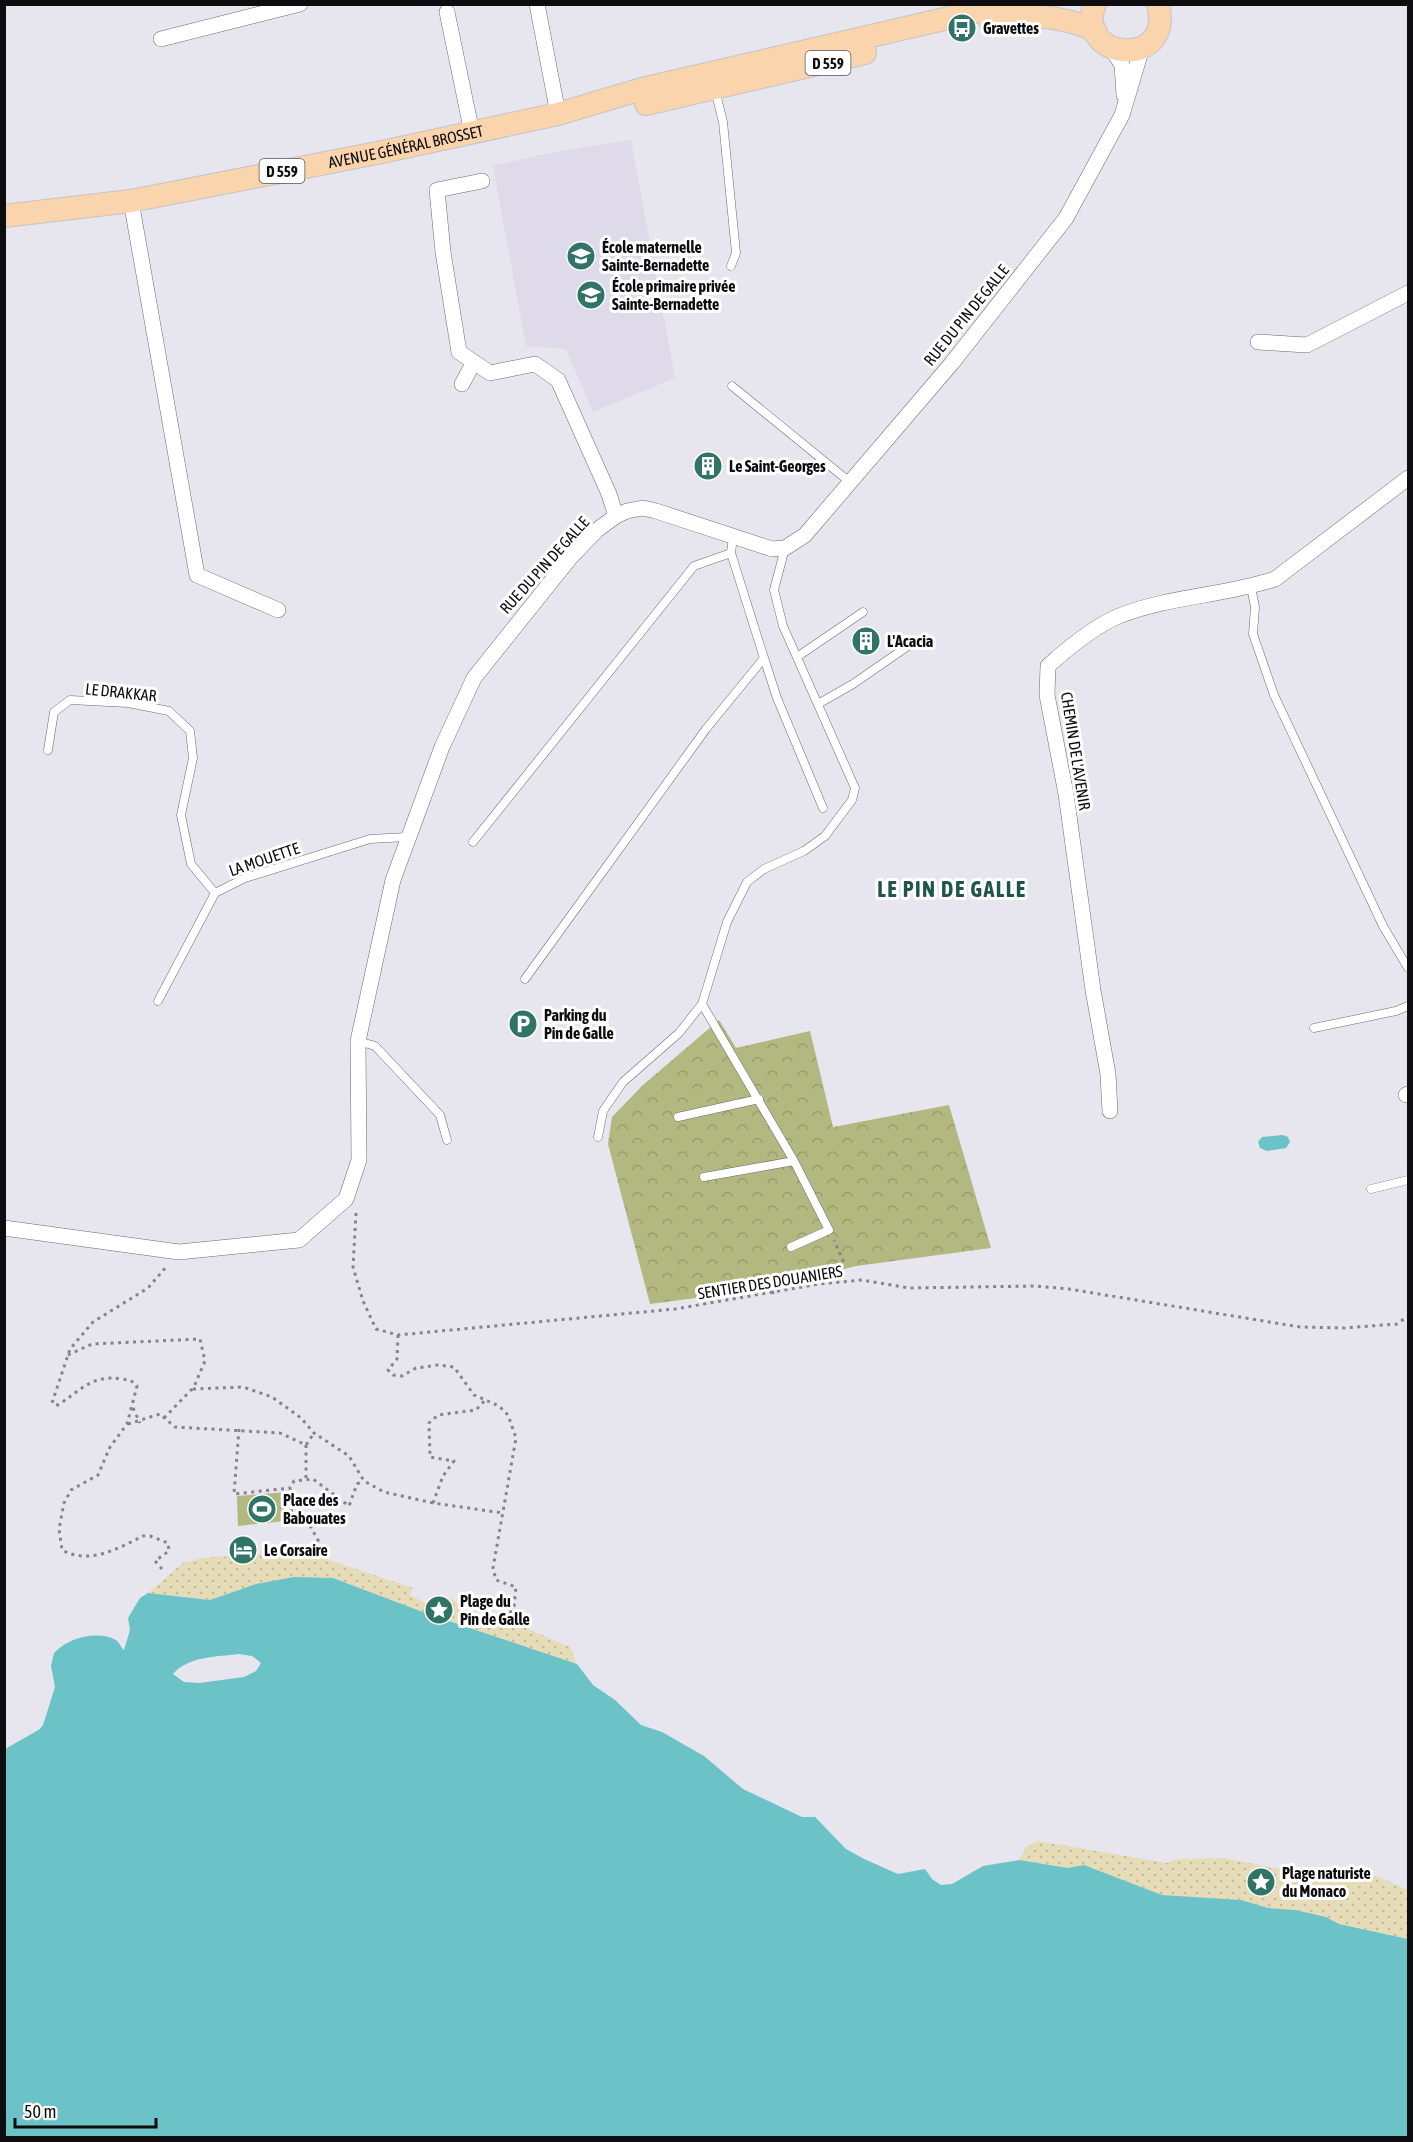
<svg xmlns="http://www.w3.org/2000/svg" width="1413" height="2142" viewBox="0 0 1413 2142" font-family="'Asap Condensed',sans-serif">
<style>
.built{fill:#dfdae9}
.sand{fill:url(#sand-dots)}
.park{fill:url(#park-crowns)}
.pitch{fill:#b2b87f}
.water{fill:#6cc3c7;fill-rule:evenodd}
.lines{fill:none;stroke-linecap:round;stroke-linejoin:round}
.lane-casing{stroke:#6c6a71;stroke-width:9}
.street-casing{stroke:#6c6a71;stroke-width:16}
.primary-casing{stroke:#c5c5c5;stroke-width:24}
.path{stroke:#858489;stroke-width:3;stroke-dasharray:3 4.5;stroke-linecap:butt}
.lane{stroke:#fff;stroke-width:8}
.street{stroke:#fff;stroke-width:15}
.primary{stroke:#f9d4ac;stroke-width:22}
.labels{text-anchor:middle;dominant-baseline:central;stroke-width:6;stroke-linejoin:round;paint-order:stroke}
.shield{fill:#fff;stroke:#565657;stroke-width:1.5}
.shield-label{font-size:15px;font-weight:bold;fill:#0d0d0f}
.poi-label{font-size:16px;font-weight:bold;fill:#0d0d0f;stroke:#fff;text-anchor:start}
.street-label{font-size:16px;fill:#0d0d0f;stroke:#fff}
.district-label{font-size:22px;font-weight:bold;letter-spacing:1.5px;fill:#1f554b;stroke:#fff}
</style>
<defs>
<pattern id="sand-dots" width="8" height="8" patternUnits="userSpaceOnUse" patternTransform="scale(1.5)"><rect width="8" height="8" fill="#e6ddb8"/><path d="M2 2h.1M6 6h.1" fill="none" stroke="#c4bc9d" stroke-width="1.8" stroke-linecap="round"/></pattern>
<pattern id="park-crowns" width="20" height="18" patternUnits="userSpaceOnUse" patternTransform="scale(1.5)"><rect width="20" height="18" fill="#b2b87f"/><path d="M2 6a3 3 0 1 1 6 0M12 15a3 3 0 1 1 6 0" fill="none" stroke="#989d6d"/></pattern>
</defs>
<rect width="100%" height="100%" fill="#e7e5ed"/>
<path class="built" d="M 631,140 L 675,378 L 593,412 L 566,349 L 526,346 L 493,166 L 559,151 Z"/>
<path class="sand" d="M 302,1551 L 413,1588 L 410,1595 L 430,1605 L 438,1594 L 461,1604 L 461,1617 L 512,1622 L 570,1647 L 577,1664 L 428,1614 L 333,1578 L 239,1589 L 223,1598 L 210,1600 L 148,1593 L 183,1563 L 202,1558 Z
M 1038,1841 L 1167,1863 L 1177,1859 L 1224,1858 L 1300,1873 L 1377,1876 L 1408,1890 L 1408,1939 L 1339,1924 L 1326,1917 L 1297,1910 L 1268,1908 L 1241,1900 L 1162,1895 L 1084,1865 L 1068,1868 L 1019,1860 L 1026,1847 Z"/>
<path class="park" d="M 719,1020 L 736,1048 L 810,1031 L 833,1127 L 949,1105 L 991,1248 L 856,1266 L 772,1288 L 650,1304 L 608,1144 L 612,1117 L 643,1085 Z"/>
<path class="pitch" d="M 287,1492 L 285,1521 L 238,1526 L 237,1496 Z"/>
<path class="water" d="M 1283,1135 L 1288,1137 L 1290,1142 L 1286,1148 L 1267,1151 L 1260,1148 L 1258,1142 L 1262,1137 Z
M 294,1577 L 333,1578 L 428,1614 L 577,1664 L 593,1685 L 615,1700 L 641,1725 L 662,1732 L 704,1756 L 743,1789 L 802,1817 L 815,1817 L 846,1849 L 864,1859 L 898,1874 L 925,1869 L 932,1879 L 941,1885 L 952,1884 L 983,1866 L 1019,1860 L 1068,1868 L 1084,1865 L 1162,1895 L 1241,1900 L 1268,1908 L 1296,1910 L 1326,1917 L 1339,1924 L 1408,1939 L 1408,2137 L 5,2137 L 5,1749 L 40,1729 L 43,1725 L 55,1687 L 51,1666 L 54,1653 C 68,1638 97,1630 116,1640 C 121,1644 120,1647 124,1650 L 130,1630 L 128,1618 L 140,1598 L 148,1593 L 210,1600 L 256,1584 ZM 239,1654 L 252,1656 L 261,1663 L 256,1671 L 244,1677 L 199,1683 L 184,1682 L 173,1674 C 189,1656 216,1657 239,1654 Z"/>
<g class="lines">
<g class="lane-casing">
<path id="lane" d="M 715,90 L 723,122 L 736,253 L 731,266
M 732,386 L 851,483
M 1251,587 L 1255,607 L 1253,634 L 1274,695 L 1383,926 L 1408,968
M 797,657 L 863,612
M 764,658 L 777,698 L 823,808
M 818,704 L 853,684 L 908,646
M 48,750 L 54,712 L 70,700 L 128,703 L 169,711 L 190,731 L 193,758 L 181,815 L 191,864 L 215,893
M 473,842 L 694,566 L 731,553
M 525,979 L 706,729 L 764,658 L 731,553 L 733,537
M 158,1001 L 215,893 L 245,878 L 370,839 L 407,837
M 702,1004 L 794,1161 L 704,1177
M 1314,1028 L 1396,1011 L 1408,1006
M 358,1041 L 375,1046 L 440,1115 L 447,1140
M 678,1117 L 759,1099
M 598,1137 L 603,1111 L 623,1082 L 679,1033 L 702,1004 L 727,922 L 747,882 L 764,869 L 804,851 L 825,836 L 852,800 L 855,788 L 783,626 L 774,590 L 785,548
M 1371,1189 L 1408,1180
M 791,1247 L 829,1230 L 794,1161"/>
</g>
<g class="street-casing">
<path id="street" d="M 537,4 L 558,114
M 447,12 L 472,133
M 161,39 L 300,4
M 1112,49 L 1122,65 L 1124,95
M 482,181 L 437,190 L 443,252 L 459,352 L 490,373 L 535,364 L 558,380 L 609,494 L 616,516
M 131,201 L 197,575 L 278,610
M 1258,342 L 1307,345 L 1408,293
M 462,384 L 474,362
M 1406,1095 L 1408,1094
M 1110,1111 L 1108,1074 L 1093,990 L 1066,794 L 1047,695 L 1048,666 C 1069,647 1093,627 1119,616 C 1169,596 1224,596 1275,579 L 1408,478
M 4,1228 L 179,1252 L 299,1240 L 346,1199 L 359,1160 L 358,1041 L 393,880 L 442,747 L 474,678 L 570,558 L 597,530 L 616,516 L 627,511 L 643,508 L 656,511 L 772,549 L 785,548 L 805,535 L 952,363 L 1066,218 L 1122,115 L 1142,48"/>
</g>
<g class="primary-casing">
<g id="primary">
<path d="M 1095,4 C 1072,59 1175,72 1158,4"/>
<path d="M 990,21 C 1030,13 1057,15 1095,30"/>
<path d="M 646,104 L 865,53"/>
<path id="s1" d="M 4,216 L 131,201 L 382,152 L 558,114 L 642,89 L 1009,4"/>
</g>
</g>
<path class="path" d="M 356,1213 L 353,1267 L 363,1301 L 376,1329 L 398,1335 L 675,1309 L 819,1284 L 862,1280 L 909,1288 L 1035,1286 L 1069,1289 L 1300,1327 L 1344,1328 L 1397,1324 L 1408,1316
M 773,1294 L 770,1282 L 844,1263 L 834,1240
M 398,1335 L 397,1359 L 388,1370 L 393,1375 L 402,1376 L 416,1368 L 438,1365 L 454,1367 L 474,1395 L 499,1406 L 508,1415 L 516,1438 L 493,1568 L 496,1580 L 516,1587 L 514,1606 L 507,1619
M 68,1355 L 92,1344 L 200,1339 L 205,1361 L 193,1389 L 243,1387 L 272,1397 L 301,1418 L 314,1433 L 349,1456 L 364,1481 L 384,1492 L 433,1503 L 503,1513
M 133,1408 L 140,1423
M 164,1418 L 192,1389
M 128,1424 L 160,1414 L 175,1427 L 280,1433 L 306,1445 L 314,1433
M 239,1429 L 234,1494 L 290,1488
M 306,1478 L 306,1445
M 433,1503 L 443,1476 L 454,1461 L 430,1457 L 429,1423 L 438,1415 L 476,1410 L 486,1399
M 313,1555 L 319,1542 L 309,1524 L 292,1520 L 290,1488 L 294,1481 L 313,1479 L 349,1506 L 357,1484 L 363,1481
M 162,1569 L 155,1561 L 169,1551 L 168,1543 L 150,1536 L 143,1536 C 117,1549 89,1565 62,1550 L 59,1529 L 64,1503 L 71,1490 L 98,1475 L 110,1447 L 127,1424 L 137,1386 C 132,1380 129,1380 121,1379 C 92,1374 80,1391 58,1405 L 52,1403 L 70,1349 L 93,1322 L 148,1288 L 166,1267"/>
<use href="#lane" class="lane"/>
<use href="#street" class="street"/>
<use href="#primary" class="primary"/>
</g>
<defs>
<g id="bus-disc" transform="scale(1.5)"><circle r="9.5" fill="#307467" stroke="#fff"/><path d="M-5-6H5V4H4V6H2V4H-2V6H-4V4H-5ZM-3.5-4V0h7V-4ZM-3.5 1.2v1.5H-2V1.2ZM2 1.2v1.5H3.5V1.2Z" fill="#fff"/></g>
<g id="school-disc" transform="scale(1.5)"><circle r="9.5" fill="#307467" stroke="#fff"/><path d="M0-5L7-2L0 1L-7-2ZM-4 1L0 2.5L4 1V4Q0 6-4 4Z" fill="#fff"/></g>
<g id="building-disc" transform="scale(1.5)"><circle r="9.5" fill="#307467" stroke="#fff"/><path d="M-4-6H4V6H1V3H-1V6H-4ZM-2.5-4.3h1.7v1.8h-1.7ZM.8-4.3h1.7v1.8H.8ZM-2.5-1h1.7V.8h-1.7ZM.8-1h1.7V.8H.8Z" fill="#fff"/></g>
<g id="parking-disc" transform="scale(1.5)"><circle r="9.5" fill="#307467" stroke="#fff"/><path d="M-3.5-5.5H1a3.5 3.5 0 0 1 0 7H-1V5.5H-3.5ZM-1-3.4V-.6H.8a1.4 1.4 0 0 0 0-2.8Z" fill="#fff"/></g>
<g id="stadium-disc" transform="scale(1.5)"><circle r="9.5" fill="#307467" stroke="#fff"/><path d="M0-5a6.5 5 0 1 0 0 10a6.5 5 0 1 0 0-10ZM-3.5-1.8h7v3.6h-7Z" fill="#fff"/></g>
<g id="hotel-disc" transform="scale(1.5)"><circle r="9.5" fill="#307467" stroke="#fff"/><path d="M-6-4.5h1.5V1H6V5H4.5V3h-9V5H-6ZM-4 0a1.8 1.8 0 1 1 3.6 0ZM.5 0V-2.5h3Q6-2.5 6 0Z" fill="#fff"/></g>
<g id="sight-disc" transform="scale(1.5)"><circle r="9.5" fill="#307467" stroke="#fff"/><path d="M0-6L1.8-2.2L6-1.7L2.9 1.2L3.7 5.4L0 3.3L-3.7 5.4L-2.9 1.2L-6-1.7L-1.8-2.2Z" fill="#fff"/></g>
</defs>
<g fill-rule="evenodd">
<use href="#bus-disc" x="962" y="28"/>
<use href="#school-disc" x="581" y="256"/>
<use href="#school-disc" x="591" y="295"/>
<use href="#building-disc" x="708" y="466"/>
<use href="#building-disc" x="866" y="641"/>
<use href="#parking-disc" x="523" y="1024"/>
<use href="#stadium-disc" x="262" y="1509"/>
<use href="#hotel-disc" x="243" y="1550"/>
<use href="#sight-disc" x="439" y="1610"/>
<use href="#sight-disc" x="1261" y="1882"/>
</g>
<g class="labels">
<g class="shield">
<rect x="805.5" y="51" width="45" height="24" rx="4.5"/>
<rect x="259.5" y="159" width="45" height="24" rx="4.5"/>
</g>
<g class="shield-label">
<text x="828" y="63">D 559</text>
<text x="282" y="171">D 559</text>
</g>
<g class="poi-label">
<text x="983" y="28">Gravettes</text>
<text x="602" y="247">École maternelle<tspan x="602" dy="18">Sainte-Bernadette</tspan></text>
<text x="612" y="286">École primaire privée<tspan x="612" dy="18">Sainte-Bernadette</tspan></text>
<text x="729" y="466">Le Saint-Georges</text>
<text x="887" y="641">L'Acacia</text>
<text x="544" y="1015">Parking du<tspan x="544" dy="18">Pin de Galle</tspan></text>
<text x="283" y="1500">Place des<tspan x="283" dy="18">Babouates</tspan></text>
<text x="264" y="1550">Le Corsaire</text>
<text x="460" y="1601">Plage du<tspan x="460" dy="18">Pin de Galle</tspan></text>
<text x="1282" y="1873">Plage naturiste<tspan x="1282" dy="18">du Monaco</tspan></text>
</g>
<g class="street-label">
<text stroke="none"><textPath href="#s1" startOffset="408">AVENUE GÉNÉRAL BROSSET</textPath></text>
<text transform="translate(966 315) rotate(-51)">RUE DU PIN DE GALLE</text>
<text transform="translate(544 565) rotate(-48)">RUE DU PIN DE GALLE</text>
<text transform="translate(121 692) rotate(6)">LE DRAKKAR</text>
<text transform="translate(1076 751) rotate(81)">CHEMIN DE L'AVENIR</text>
<text transform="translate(264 859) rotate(-19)">LA MOUETTE</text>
<text transform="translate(770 1282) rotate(-9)">SENTIER DES DOUANIERS</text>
</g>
<g class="district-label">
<text x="952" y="889">LE PIN DE GALLE</text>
</g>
</g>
<rect width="1413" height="2142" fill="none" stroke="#0d0d0f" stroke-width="12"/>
<path d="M15 2118v9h141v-9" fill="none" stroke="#0d0d0f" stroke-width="3"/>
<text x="24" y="2118" font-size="18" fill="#0d0d0f" stroke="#ffffff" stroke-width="4.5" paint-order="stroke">50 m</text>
</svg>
